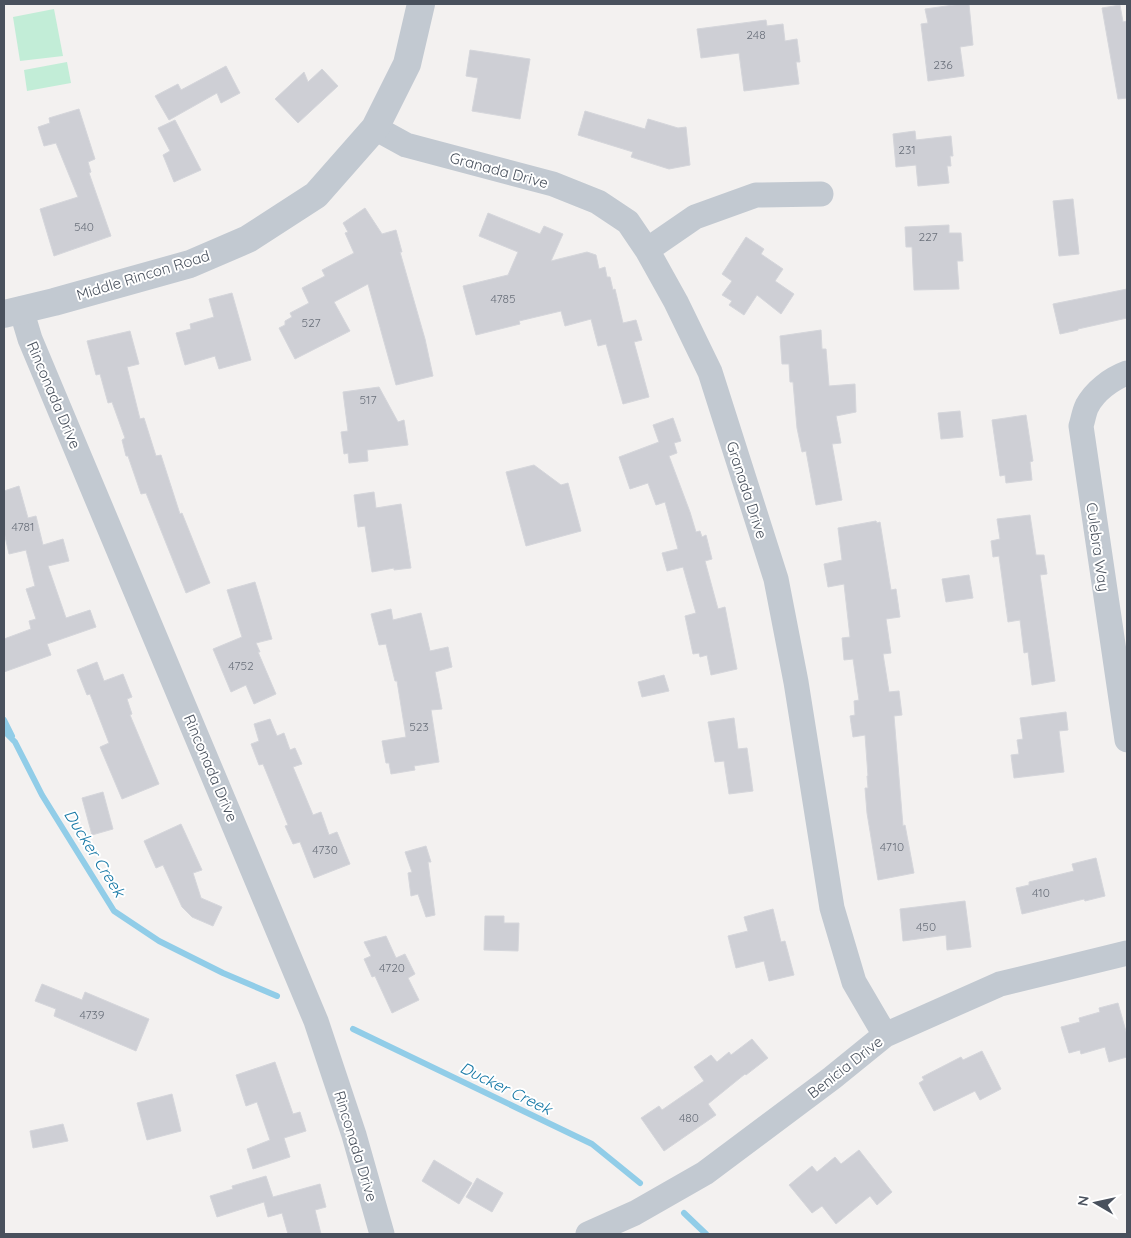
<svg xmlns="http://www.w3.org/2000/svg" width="1131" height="1238" viewBox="0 0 1131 1238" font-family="Quicksand,sans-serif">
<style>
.green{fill:#c2edd7}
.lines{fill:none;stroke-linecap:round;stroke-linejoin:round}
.stream{stroke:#91cde8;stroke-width:6}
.building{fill:#cecfd5;stroke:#d5d6db}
.minor{stroke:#c2c9d1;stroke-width:25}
.tertiary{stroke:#c2c9d1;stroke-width:28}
.labels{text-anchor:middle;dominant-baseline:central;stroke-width:4;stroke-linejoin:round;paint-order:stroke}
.number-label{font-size:12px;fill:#6a707b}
.street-label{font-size:15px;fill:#49515d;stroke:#fff}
.water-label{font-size:16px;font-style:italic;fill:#1477a5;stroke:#fff}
</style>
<rect width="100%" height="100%" fill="#f3f1f0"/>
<path class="green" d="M 54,9 L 63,56 L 20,61 L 13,17 Z
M 67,62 L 71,83 L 27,91 L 24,70 Z"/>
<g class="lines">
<path class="stream" d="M 4,720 L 12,736
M 4,731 L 15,742 L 42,795 L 114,911 L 159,941 L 223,973 L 277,996
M 353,1029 L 592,1144 L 640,1183
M 684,1213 L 706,1234"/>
</g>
<path class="building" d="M 961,4 L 969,4 L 973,45 L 960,47 L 964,76 L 928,81 L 921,24 L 928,23 L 925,9 Z
M 1120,5 L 1123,22 L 1127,21 L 1127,98 L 1118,99 L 1102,8 Z
M 766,20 L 767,26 L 783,24 L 785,41 L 797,39 L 800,62 L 796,62 L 799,84 L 744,91 L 739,53 L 701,58 L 697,29 Z
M 470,50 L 530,59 L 520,119 L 472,111 L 478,78 L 466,76 Z
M 226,66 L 240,93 L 221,103 L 217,93 L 169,120 L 155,96 L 178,84 L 181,90 Z
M 322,69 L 338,86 L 298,123 L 275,99 L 304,72 L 308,82 Z
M 79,109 L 95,159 L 88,162 L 91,172 L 89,173 L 111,236 L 54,256 L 40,209 L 78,197 L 56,143 L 44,146 L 38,127 L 50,123 L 49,118 Z
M 585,111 L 645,129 L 648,119 L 678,128 L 686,127 L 690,165 L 669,169 L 631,157 L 633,152 L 578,135 Z
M 175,120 L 201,170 L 174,182 L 163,155 L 170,151 L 158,128 Z
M 915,131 L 916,140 L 951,136 L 953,156 L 950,156 L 951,166 L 947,166 L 949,183 L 918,186 L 916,165 L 896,167 L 893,134 Z
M 1073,199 L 1079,254 L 1059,256 L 1053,201 Z
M 365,208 L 382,234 L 396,230 L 402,252 L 400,252 L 425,339 L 433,376 L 396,385 L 368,284 L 334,302 L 350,331 L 295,359 L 279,328 L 285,325 L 285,321 L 292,317 L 290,313 L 309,303 L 302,288 L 325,276 L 322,270 L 354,253 L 345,233 L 348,232 L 343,223 Z
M 488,213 L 540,234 L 544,226 L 563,234 L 551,261 L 587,252 L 596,255 L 599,269 L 605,267 L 607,277 L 610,277 L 613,290 L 615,289 L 623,323 L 636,320 L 642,340 L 634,342 L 649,397 L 623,404 L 606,344 L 598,346 L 591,319 L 565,326 L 561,311 L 519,321 L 520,324 L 476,335 L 463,286 L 508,275 L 518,252 L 479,236 Z
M 949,225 L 949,233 L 961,233 L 963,261 L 957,261 L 959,289 L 914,290 L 912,247 L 906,247 L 905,227 Z
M 746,237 L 764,249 L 761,254 L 783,269 L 775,281 L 794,294 L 781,314 L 757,295 L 744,315 L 729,305 L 732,301 L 722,295 L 732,281 L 722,274 Z
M 1127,289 L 1127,318 L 1078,329 L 1078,330 L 1060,334 L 1053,304 Z
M 232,293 L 251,360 L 219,369 L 215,356 L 185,365 L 176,333 L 191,329 L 190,324 L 214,317 L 209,299 Z
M 821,330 L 822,349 L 826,349 L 829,386 L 855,384 L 856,412 L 836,416 L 841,443 L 832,444 L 842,500 L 816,505 L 806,451 L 802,452 L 797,428 L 793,382 L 790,382 L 789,364 L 782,364 L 780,336 Z
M 130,331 L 139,364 L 127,367 L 140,419 L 144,418 L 156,456 L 161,455 L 180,514 L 182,513 L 210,583 L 186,593 L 146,493 L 141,494 L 128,456 L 126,456 L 122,440 L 125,438 L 112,402 L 108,403 L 100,374 L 96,375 L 87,341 Z
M 379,387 L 398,422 L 404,420 L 408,445 L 367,450 L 368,461 L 349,463 L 348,453 L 344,454 L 341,432 L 348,431 L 343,392 Z
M 960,411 L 963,437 L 941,439 L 938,413 Z
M 1026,415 L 1033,461 L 1030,462 L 1032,480 L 1006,483 L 1005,475 L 1000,476 L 992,420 Z
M 673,418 L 681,441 L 674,443 L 677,453 L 669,456 L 690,512 L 696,532 L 700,531 L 702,537 L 706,535 L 712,559 L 705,561 L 718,609 L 725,607 L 737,669 L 711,675 L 707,655 L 700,657 L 699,653 L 693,654 L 685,616 L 696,613 L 683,567 L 667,571 L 662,553 L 678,549 L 665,502 L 656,505 L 648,483 L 630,489 L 619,457 L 659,442 L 653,425 Z
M 534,465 L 561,485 L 568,483 L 581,531 L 526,546 L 506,472 Z
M 19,486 L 28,518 L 36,516 L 43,545 L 63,539 L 69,561 L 48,566 L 66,618 L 90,610 L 96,627 L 47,644 L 51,655 L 4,672 L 4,639 L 31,629 L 29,621 L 36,619 L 26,589 L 35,586 L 26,550 L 9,554 L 4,532 L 4,491 Z
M 374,492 L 376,508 L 401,504 L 411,568 L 394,570 L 394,568 L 372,572 L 365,526 L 358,527 L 354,495 Z
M 1030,515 L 1036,555 L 1044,555 L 1047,574 L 1040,575 L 1055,681 L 1032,685 L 1028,652 L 1024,653 L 1020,620 L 1008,622 L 999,556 L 993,557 L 991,541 L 1000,539 L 997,519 Z
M 876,521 L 877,523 L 880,522 L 891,590 L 896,589 L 900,617 L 886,619 L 891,653 L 883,654 L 889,692 L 899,691 L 902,715 L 894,716 L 903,826 L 905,825 L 914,873 L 878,880 L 867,813 L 865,788 L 868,788 L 867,776 L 868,776 L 865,735 L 853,737 L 850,716 L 855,715 L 854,701 L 859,700 L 853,659 L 844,660 L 842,638 L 850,637 L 844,584 L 828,587 L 824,564 L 842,560 L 838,528 Z
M 969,575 L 973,598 L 946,602 L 942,579 Z
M 255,582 L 272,639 L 256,643 L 260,652 L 258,652 L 276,694 L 254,704 L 246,685 L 231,692 L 213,649 L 242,637 L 227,590 Z
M 391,609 L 393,620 L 421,613 L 430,651 L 448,647 L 452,667 L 435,672 L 442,709 L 431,710 L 439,762 L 414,766 L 415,770 L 391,774 L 389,763 L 386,763 L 382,741 L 406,737 L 397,681 L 395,681 L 386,644 L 379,645 L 371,614 Z
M 97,662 L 104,681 L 123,674 L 132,697 L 127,699 L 132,714 L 130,715 L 159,784 L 122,799 L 100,747 L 109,743 L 90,694 L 87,695 L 77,670 Z
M 664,675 L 669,691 L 642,697 L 638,682 Z
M 1066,712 L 1068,730 L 1059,731 L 1064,772 L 1014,778 L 1011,755 L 1019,754 L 1017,740 L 1023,739 L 1020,718 Z
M 734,718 L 738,749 L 747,748 L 753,791 L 729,794 L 724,761 L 715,762 L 708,722 Z
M 270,719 L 277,736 L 284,733 L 290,750 L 295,748 L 302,764 L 293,767 L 313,815 L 321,812 L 329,835 L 337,832 L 350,864 L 314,878 L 300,842 L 293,844 L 285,826 L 288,825 L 263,764 L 259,765 L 251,744 L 259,741 L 254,724 Z
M 103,792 L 113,829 L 92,835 L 82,798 Z
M 181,824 L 202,870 L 193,873 L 201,898 L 222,907 L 213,926 L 192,917 L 182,907 L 163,865 L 156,868 L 144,841 Z
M 426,846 L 431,862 L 428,862 L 435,915 L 426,917 L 418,894 L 411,896 L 408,873 L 412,872 L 405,852 Z
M 1096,858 L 1105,896 L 1085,901 L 1084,899 L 1022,914 L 1016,888 L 1029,885 L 1029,882 L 1074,871 L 1072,864 Z
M 965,901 L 971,947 L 947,950 L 946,935 L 903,941 L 900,909 Z
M 773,909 L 781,942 L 785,941 L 794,975 L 769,981 L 764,961 L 736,968 L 728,936 L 748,931 L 744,917 Z
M 485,916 L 504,916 L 504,923 L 519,923 L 518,951 L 484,950 Z
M 386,936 L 396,958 L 405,954 L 415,974 L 408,978 L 419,1000 L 392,1013 L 375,976 L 372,977 L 364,959 L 371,956 L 364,942 Z
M 42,984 L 82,1000 L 85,992 L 149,1019 L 136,1051 L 54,1016 L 56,1009 L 35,1001 Z
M 1118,1003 L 1127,1035 L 1127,1057 L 1109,1062 L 1105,1047 L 1081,1054 L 1080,1050 L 1069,1053 L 1061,1027 L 1080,1022 L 1079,1018 L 1100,1012 L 1099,1008 Z
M 752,1039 L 768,1058 L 746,1075 L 745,1074 L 708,1104 L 716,1115 L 664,1151 L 641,1118 L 659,1106 L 662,1110 L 704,1081 L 694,1067 L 711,1055 L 717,1062 L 729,1052 L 731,1055 Z
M 982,1051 L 1001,1089 L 980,1100 L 975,1091 L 934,1111 L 919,1083 L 924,1080 L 922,1077 L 961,1057 L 963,1060 Z
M 275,1062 L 293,1114 L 300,1112 L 306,1131 L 284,1138 L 290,1157 L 253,1169 L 247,1149 L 270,1140 L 257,1102 L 246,1106 L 236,1075 Z
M 172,1094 L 181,1131 L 147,1140 L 137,1103 Z
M 63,1124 L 68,1141 L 33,1148 L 30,1131 Z
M 859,1150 L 892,1192 L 877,1205 L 870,1196 L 836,1224 L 822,1206 L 812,1213 L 789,1185 L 812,1166 L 817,1172 L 835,1157 L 841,1164 Z
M 434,1160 L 472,1183 L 459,1204 L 422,1181 Z
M 266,1176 L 273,1197 L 320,1184 L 326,1207 L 315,1210 L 321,1234 L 288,1234 L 282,1213 L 268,1217 L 264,1202 L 217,1217 L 210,1196 L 233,1189 L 232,1186 Z
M 477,1178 L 503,1193 L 492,1212 L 466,1197 Z"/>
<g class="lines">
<path class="minor" d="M 375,128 L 406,145 L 553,184 L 598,202 L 628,222 L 647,250 L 676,302 L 710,372 L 776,579 L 796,682 L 832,908 L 854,982 L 885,1035
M 647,250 L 695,217 L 756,195 L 821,194
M 21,309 L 30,339 L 316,1021 L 354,1135 L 382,1234
M 1127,373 C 1111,379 1095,391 1087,406 C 1084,412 1083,420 1081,426 L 1127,740
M 588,1234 L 635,1213 L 705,1173 L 832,1078 L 885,1035 L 1000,984 L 1127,953"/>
<path class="tertiary" d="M 4,314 L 54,302 L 190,264 L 248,239 L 316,195 L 375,128 L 407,64 L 421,4"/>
</g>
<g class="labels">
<g class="number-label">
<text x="756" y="34">248</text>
<text x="943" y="64">236</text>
<text x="907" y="149">231</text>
<text x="84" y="226">540</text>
<text x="928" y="236">227</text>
<text x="503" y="298">4785</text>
<text x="311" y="322">527</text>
<text x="368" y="399">517</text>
<text x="23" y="526">4781</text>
<text x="241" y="665">4752</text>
<text x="419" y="726">523</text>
<text x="892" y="846">4710</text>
<text x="325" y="849">4730</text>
<text x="1041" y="892">410</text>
<text x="926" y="926">450</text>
<text x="392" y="967">4720</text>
<text x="92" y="1014">4739</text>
<text x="689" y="1117">480</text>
</g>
<g class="street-label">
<text transform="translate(499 170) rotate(15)">Granada Drive</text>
<text transform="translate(143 275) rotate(-17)">Middle Rincon Road</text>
<text transform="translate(54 395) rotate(67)">Rinconada Drive</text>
<text transform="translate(747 490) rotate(72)">Granada Drive</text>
<text transform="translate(1098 547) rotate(82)">Culebra Way</text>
<text transform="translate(211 768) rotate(67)">Rinconada Drive</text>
<text transform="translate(845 1067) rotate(-38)">Benicia Drive</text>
<text transform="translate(356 1146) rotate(73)">Rinconada Drive</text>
</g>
<g class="water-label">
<text transform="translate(95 853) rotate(58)">Ducker Creek</text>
<text transform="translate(506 1088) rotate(26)">Ducker Creek</text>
</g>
</g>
<rect width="1131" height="1238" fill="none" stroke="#49515d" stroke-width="10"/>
<g transform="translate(1096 1203) rotate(279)" stroke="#ffffff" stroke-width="4" paint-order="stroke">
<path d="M0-4L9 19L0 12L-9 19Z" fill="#49515d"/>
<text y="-8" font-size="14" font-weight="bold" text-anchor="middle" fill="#49515d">N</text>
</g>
</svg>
